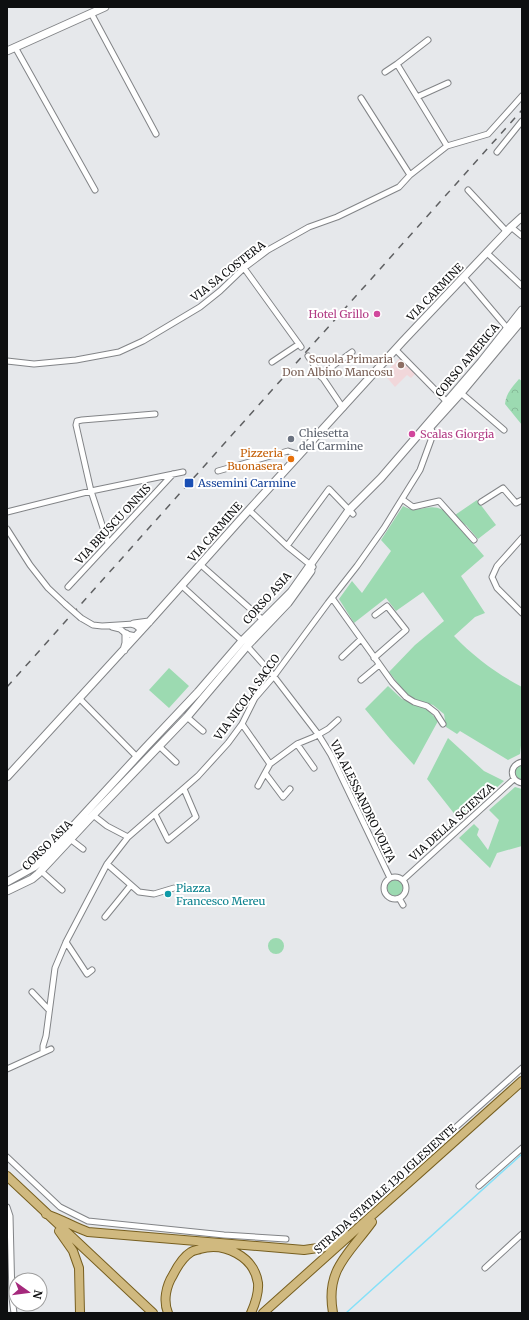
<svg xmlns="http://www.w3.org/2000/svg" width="529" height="1320" viewBox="0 0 529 1320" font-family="Merriweather,serif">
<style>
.education{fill:#f1d7da}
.green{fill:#9cdab1}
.park{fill:url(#park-crowns)}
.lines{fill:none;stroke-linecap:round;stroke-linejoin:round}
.stream{stroke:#85e0f8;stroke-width:1.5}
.street-casing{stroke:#828487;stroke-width:7}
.secondary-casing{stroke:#828487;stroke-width:9}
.primary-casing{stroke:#775f20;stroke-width:10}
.street{stroke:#fff;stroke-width:5}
.secondary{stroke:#fff;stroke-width:7}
.primary{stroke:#d0b97f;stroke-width:8}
.rail{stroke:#5f6062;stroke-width:1.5;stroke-dasharray:7 7;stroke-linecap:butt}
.street-bridge-casing{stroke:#828487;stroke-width:7;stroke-linecap:butt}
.street-bridge{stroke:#fff;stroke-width:5}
.hotel-dot{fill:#d1479c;stroke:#fff;stroke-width:1.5}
.education-dot{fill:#8d6e63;stroke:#fff;stroke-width:1.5}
.worship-dot{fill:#6b7280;stroke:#fff;stroke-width:1.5}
.food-dot{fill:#e8710a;stroke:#fff;stroke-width:1.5}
.transit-dot{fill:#1a4fb4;stroke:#fff;stroke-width:1.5}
.culture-dot{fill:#0f9aa8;stroke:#fff;stroke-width:1.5}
.labels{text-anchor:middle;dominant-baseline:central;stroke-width:4;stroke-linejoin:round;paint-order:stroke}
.street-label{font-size:11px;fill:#0e0f10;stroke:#fff}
.hotel-label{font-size:11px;fill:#b23c85;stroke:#fff;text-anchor:end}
.education-label{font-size:11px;fill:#785e54;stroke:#fff;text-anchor:end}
.worship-label{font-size:11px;fill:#5b616d;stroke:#fff;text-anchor:start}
.food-label{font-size:11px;fill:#c56008;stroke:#fff;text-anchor:end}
.transit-label{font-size:11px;fill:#164399;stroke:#fff;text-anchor:start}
.culture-label{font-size:11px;fill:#0d838f;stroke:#fff;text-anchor:start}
</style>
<defs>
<pattern id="park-crowns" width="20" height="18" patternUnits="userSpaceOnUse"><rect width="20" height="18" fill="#9cdab1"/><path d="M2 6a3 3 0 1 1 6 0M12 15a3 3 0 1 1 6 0" fill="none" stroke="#85ba97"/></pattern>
</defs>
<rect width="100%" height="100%" fill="#e6e8eb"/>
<path class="education" d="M 401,357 L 416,373 L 411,378 L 407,375 L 395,387 L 384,374 Z"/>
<path class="green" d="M 477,500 L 496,525 L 478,539 L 466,525 L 463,524 L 455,515 Z
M 403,506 C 420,516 430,499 447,513 L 484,556 L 461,576 L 485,613 L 475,617 L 454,636 C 474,657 497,674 522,687 L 522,737 L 520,754 L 508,760 L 460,731 L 457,734 L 446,727 L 444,714 L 433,705 L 413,699 L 407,695 L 389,672 L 415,645 L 444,621 L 423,592 L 396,611 L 386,598 L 354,623 L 339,599 L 352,581 L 362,593 L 391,551 L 381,540 Z
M 169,668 L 189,686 L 169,708 L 149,690 Z
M 388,686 L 402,699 L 428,710 L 438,721 L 414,765 L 390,739 L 365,709 Z
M 448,738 L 484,771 L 504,781 L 460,821 L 427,779 Z
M 522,764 L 522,780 L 518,779 L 514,772 L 517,766 Z
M 515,787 L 522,789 L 522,846 L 497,853 L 490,868 L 459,838 L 474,824 L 479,829 L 477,835 L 488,850 L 499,820 L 489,810 Z
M387 888a8 8 0 1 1 16 0a8 8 0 1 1-16 0Z
M268 946a8 8 0 1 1 16 0a8 8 0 1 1-16 0Z"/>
<path class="park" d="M 519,379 L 522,381 L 522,425 L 505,404 C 506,393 513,386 519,379 Z"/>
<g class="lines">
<path class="stream" d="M 346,1313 L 522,1154"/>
<g class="street-casing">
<path id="street" d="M 91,13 L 156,134
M 428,40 L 397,64 L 447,146
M 15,47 L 95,190
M 385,72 L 397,64
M 417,97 L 448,83
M 361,98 L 410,175
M 497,152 L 522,121
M 468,190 L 507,232
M 511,227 L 522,236
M 487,253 L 522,286
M 244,268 L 301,347
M 464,277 L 508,329
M 396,350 L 446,401
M 308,356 L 343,408
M 7,361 L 34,364 L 76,360 L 119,352 L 143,341 L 200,307 L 220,291 L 244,268 L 268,250 L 309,227 L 337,217 L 399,187 L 410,175 L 447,146 L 488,134 L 522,96
M 272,362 L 299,344
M 321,377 L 334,365 L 352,352
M 461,393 L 504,430
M 218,471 L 288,451 L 300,455
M 402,499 L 413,507 L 439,501 L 474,540
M 481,502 L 503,488 L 516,503 L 522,500
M 249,510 L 287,546 L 313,567
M 7,512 L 91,491 L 183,472
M 7,529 L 30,565 L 48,588 L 65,604
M 522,538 L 497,566 L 492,577 L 497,588 L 522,613
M 108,543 L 91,491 L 76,425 L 77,421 L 82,420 L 155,414
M 287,546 L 329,489 L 353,514
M 201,565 L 263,620
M 182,586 L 242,641
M 68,587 L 173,474
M 332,598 L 392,682 L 406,697 L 414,702 L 427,706 L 436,713 L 443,724
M 81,618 L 93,625 L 102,626 L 134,624 L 141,630
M 112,627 L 120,629 L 126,634 L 136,636
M 247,646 L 272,674 L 318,734 L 331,755 L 390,878
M 342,657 L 361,639
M 374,658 L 406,630 L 387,606 L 375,615
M 361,680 L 379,665
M 79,698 L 137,757
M 187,717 L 203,731
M 242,724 L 270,764
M 297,744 L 314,768
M 159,746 L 176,762
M 522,762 C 509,765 509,780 522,783
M 258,786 L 265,773
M 290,789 L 283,797 L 265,773 L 270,764 L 297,744 L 314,737 L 328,729 L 338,720
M 155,814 L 168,840 L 196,817 L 184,789
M 93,815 L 107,826 L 128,837
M 70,839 L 83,849
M 107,864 L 139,892 L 154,894 L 174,888
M 41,871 L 62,890
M384 888a11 11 0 1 1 22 0a11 11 0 1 1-22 0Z
M 403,880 L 514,779
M 399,898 L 403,905
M 105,917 L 131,885
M 66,942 L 87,974 L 92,970
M 32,992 L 49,1010
M 43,1052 L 43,1046 L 46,1036 L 55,968 L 66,942 L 107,864 L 128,837 L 198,776 L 228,743 L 242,724 L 255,698 L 274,676 L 328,603 L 357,566 L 384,528 L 420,470 L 431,440 L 432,431 L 429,425
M 7,1069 L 51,1049
M 427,1153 L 522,1068
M 7,1157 L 60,1207 L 88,1221 L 224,1235 L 286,1239
M 479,1186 L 522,1148
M 7,1207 L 10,1216 L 12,1298 L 14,1313
M 485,1268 L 522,1234"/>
</g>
<g class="secondary-casing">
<path id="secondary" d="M 7,51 L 105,7
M 423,435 L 461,393 L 522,320
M 134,624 L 149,622
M 124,650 L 126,643 L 126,634
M 7,777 L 149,622 L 249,510 L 403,341 L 511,227 L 522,217
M 7,882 L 34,867 L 41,861 L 146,747 L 198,692 L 242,641 L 291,592 L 349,510 L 381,478 L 481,362 L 522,310
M 7,891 L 32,879 L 38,874 L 93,815 L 187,717 L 247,646 L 288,603 L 311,571"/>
</g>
<g class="primary-casing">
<path id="primary" d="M 7,1176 L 153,1313
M 46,1214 C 61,1219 74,1227 88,1232 L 304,1250 L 325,1247 L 345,1234
M 59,1231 L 73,1251 L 79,1268 L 80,1313
M 168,1313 C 163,1301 166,1286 173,1275 C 177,1267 183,1257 191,1252 C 194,1250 198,1250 200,1249 C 224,1242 254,1256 258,1283 C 259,1294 255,1304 251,1313
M 263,1313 L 522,1081
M 333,1313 C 325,1269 349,1254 372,1222"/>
</g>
<use href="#street" class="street"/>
<use href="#secondary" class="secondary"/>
<use href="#primary" class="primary"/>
<path class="rail" d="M 7,687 L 522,110"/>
<g class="street-bridge-casing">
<path id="street-bridge" d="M 65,604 L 81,618"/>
</g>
<use href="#street-bridge" class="street-bridge"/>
</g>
<g class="hotel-dot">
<circle cx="377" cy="314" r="4"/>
<circle cx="412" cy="434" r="4"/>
</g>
<circle class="education-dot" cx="401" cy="365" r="4"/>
<circle class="worship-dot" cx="291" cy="439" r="4"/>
<circle class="food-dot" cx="291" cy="459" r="4"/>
<rect class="transit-dot" x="184" y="478" width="10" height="10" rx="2"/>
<circle class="culture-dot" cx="168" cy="894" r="4"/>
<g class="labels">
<g class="street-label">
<text transform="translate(228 271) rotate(-38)">VIA SA COSTERA</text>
<text transform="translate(435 292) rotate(-46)">VIA CARMINE</text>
<text transform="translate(467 360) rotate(-50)">CORSO AMERICA</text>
<text transform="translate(113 524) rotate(-47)">VIA BRUSCU ONNIS</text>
<text transform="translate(215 532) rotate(-49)">VIA CARMINE</text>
<text transform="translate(267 598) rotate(-48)">CORSO ASIA</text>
<text transform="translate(247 697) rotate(-54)">VIA NICOLA SACCO</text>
<text transform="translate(363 801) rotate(64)">VIA ALESSANDRO VOLTA</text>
<text transform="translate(452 822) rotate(-42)">VIA DELLA SCIENZA</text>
<text transform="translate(47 845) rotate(-45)">CORSO ASIA</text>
<text transform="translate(385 1189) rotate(-42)">STRADA STATALE 130 IGLESIENTE</text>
</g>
<g class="hotel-label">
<text x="369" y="314">Hotel Grillo</text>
<text x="420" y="434" text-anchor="start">Scalas Giorgia</text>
</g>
<g class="education-label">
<text x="393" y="359">Scuola Primaria<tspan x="393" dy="13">Don Albino Mancosu</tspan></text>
</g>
<g class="worship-label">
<text x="299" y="433">Chiesetta<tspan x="299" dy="13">del Carmine</tspan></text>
</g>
<g class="food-label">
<text x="283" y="453">Pizzeria<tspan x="283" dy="13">Buonasera</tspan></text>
</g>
<g class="transit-label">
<text x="198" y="483">Assemini Carmine</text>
</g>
<g class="culture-label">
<text x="176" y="888">Piazza<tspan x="176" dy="13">Francesco Mereu</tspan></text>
</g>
</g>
<rect width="529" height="1320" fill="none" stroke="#0e0f10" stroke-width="16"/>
<g transform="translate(28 1292) rotate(104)"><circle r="19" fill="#ffffff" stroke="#9f9f9f"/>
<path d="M0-3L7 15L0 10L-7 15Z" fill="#a5297c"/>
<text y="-6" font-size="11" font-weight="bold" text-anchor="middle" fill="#0e0f10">N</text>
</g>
</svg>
